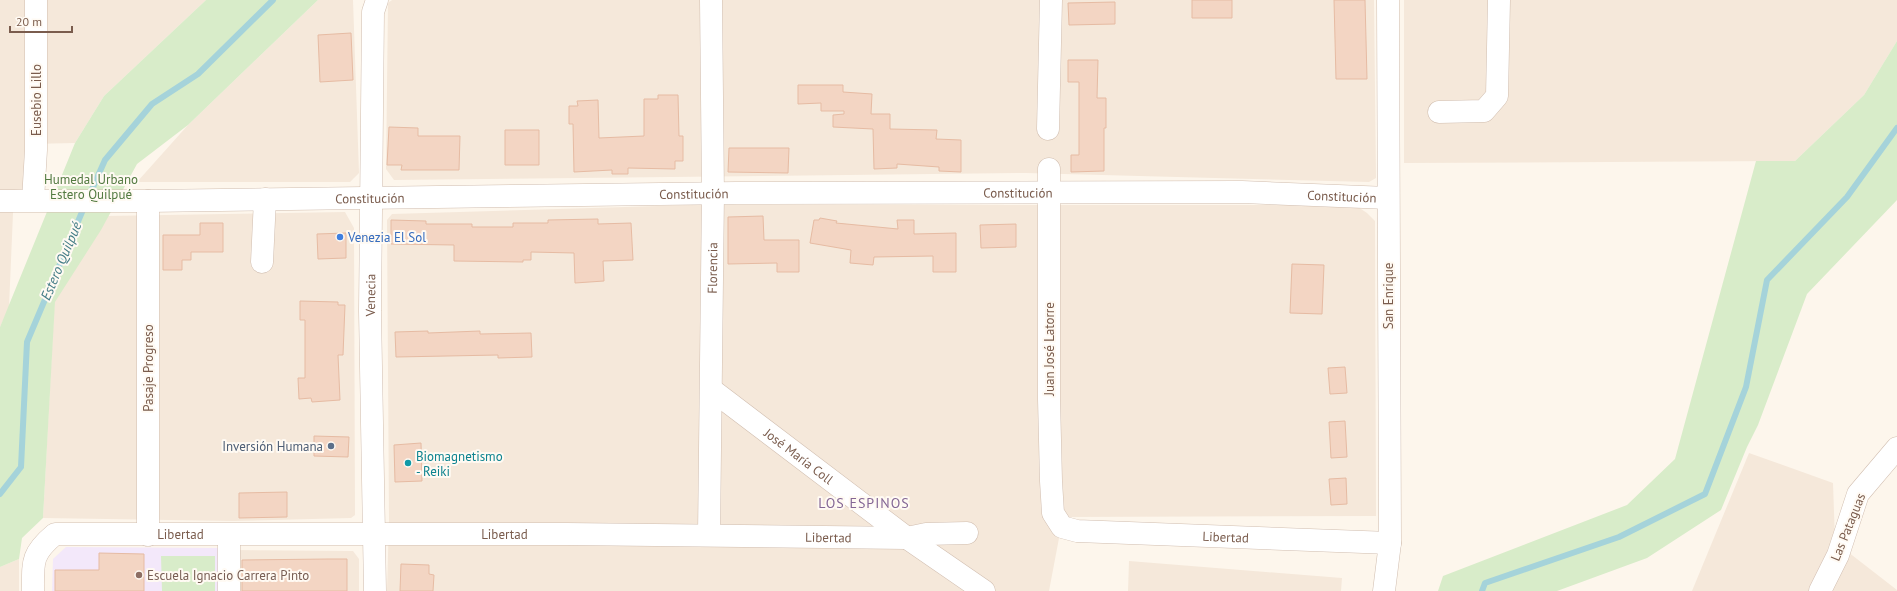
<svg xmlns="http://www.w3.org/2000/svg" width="1897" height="591" viewBox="0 0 1897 591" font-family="'PT Sans',sans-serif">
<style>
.residential{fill:#f5e8da}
.education{fill:#f3e8fa}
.green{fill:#d8ecc9}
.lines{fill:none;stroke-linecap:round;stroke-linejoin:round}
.stream{stroke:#a5d3da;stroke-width:6}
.building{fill:#f3d5c3;stroke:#e6bba3}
.minor-casing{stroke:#d1beb0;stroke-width:23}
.minor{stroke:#fff;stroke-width:22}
.shop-dot{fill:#3f7fe0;stroke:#fffaf3;stroke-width:1.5}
.service-dot{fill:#5c6f8a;stroke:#fffaf3;stroke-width:1.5}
.culture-dot{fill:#0f9aa8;stroke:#fffaf3;stroke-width:1.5}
.education-dot{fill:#8d6e63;stroke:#fffaf3;stroke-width:1.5}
.labels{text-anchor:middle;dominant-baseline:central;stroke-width:4;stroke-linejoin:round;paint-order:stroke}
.street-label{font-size:13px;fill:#7a5c4d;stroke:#fffaf3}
.park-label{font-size:13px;fill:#537a41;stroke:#fffaf3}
.shop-label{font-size:13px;fill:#366cbe;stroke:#fffaf3;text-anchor:start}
.service-label{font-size:13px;fill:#4e5e75;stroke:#fffaf3;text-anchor:end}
.culture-label{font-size:13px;fill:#0d838f;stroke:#fffaf3;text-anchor:start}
.education-label{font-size:13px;fill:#785e54;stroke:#fffaf3;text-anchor:start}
.water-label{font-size:14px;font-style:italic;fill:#437c86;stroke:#fffaf3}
.neighbourhood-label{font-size:14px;letter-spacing:1px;fill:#846695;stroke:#fffaf3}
</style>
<rect width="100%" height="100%" fill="#fdf6ec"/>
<path class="residential" d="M 0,0 L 206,0 L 104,96 L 75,143 L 30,144 L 30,188 L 14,190 L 9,307 L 0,327 Z
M 318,0 L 353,0 L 359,173 L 350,182 L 137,182 L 188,125 Z
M 392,0 L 1374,0 L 1376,178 L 1369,182 L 1026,173 L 394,180 L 386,169 L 388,3 Z
M 1404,0 L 1897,0 L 1897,41 L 1864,95 L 1795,161 L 1404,163 Z
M 692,205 L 1355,205 L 1367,213 L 1375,221 L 1376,516 L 1063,517 L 1049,591 L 387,591 L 389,519 L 387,220 L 392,214 Z
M 345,212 L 354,228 L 355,515 L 351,518 L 233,521 L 43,518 L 55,293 L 106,216 Z
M 1749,453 L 1833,483 L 1835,541 L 1811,591 L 1692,591 Z
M 232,550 L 353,551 L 359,559 L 359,591 L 232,591 Z
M 1848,552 L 1897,590 L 1897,591 L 1829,591 Z
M 19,559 L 19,591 L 0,591 L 0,567 Z
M 1129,561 L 1342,578 L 1341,591 L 1128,591 Z"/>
<path class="education" d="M 66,547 L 225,548 L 226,591 L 52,591 L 53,559 Z"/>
<path class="green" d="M 206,0 L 318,0 L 188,125 L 137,164 L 101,230 L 55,302 L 43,518 L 22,538 L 19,559 L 0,567 L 0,327 L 75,143 L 104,96 Z
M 1897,41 L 1897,200 L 1807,294 L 1758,425 L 1747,447 L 1721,510 L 1647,558 L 1557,591 L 1438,591 L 1443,576 L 1627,505 L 1675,459 L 1756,161 L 1795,161 L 1864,95 Z
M 161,556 L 215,556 L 215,591 L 162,591 Z"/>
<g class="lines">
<path class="stream" d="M 89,196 L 105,160 L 152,104 L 198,74 L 273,0
M 0,494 L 21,467 L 27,342 L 85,205
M 1482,591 L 1485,583 L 1619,537 L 1705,494 L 1746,387 L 1767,280 L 1847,197 L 1897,128"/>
</g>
<path class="building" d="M 1192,0 L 1232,0 L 1232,18 L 1192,18 Z
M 1334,0 L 1365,0 L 1367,79 L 1336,79 Z
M 1115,2 L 1115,24 L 1069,25 L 1068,3 Z
M 351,33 L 353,80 L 320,82 L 318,35 Z
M 1068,60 L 1098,60 L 1097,98 L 1106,98 L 1106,128 L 1104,128 L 1104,171 L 1071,172 L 1071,155 L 1079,155 L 1079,82 L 1068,82 Z
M 798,85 L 843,85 L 843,92 L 872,94 L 871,114 L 890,114 L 890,129 L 937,130 L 936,139 L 961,140 L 961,172 L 939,171 L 939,167 L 897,164 L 897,168 L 874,169 L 873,129 L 833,127 L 833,115 L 844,114 L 844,111 L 821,111 L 821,103 L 798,104 Z
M 658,95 L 678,95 L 679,136 L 683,136 L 683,161 L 675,161 L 675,169 L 628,168 L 628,174 L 612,174 L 612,170 L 574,172 L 573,124 L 569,124 L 569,106 L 578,106 L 577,101 L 598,100 L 599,138 L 644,136 L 644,99 L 658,99 Z
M 389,127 L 418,128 L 418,136 L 460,136 L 459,170 L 401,170 L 402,165 L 387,165 Z
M 505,130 L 539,130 L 539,165 L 505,165 Z
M 729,148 L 789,148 L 788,173 L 728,172 Z
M 763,216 L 764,240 L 799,240 L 799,272 L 777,272 L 777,263 L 728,264 L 728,217 Z
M 820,218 L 837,221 L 836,223 L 898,229 L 897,220 L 914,220 L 914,234 L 956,233 L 956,272 L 933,272 L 933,256 L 874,257 L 873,265 L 850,263 L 851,250 L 810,243 L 814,220 L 819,220 Z
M 598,219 L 598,224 L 631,223 L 633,260 L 603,261 L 604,281 L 575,283 L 574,253 L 531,252 L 531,260 L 523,260 L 523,262 L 454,261 L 454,245 L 391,244 L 391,220 L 426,221 L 426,224 L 472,224 L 472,227 L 513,227 L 513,223 L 548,223 L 548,220 Z
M 200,223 L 223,223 L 223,252 L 191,252 L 191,260 L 182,260 L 182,270 L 163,270 L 163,235 L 200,235 Z
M 1016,224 L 1016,247 L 981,248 L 980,225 Z
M 346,233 L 346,258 L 318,259 L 317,234 Z
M 1292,264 L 1324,265 L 1322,314 L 1290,313 Z
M 300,301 L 338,302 L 338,305 L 345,305 L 343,355 L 338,355 L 340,400 L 312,402 L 311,398 L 299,399 L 298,378 L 305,378 L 305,320 L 300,320 Z
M 428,331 L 428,333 L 480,331 L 480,334 L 531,333 L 532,357 L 498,358 L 498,355 L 396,357 L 395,332 Z
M 1345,367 L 1347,393 L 1330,394 L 1328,368 Z
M 1345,421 L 1347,457 L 1331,458 L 1329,422 Z
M 314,436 L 349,437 L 348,457 L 314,456 Z
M 421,443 L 422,481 L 395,482 L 394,445 Z
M 1346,478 L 1347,504 L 1331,505 L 1329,479 Z
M 287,492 L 287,517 L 239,518 L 239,493 Z
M 99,553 L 144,554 L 144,591 L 55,591 L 55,570 L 99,570 Z
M 328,559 L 347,559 L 347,591 L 242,591 L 242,560 Z
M 401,564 L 429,565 L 429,574 L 434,575 L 433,591 L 400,591 Z"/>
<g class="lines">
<g class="minor-casing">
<g id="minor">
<path d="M 1439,112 L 1484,111 L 1497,96 L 1499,0"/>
<path d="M 1048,129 L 1051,0"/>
<path id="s1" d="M 1049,169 L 1049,399 L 1051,481 L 1053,513 L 1062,527 L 1077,531 L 1390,543"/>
<path d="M 33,200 L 36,150 L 36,0"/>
<path id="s2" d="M 0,201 L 148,201 L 736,193 L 1242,192 L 1388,198"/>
<path d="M 148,201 L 148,535"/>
<path d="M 262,262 L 265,199"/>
<path id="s3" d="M 712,390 L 907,538 L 984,591"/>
<path d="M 229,535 L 229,591"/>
<path id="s4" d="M 709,535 L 713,193 L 711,0"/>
<path id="s5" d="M 33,591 C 33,562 31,554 55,534 L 567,534 L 907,538 L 926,534 L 967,533"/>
<path id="s6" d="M 375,591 L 370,311 L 373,12 L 377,0"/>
<path d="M 1384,591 L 1390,543 L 1388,0"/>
<path d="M 1820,591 L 1838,555 L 1858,494 L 1897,448"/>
</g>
</g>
<use href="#minor" class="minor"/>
</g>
<circle class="shop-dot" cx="340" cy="237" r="4"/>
<circle class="service-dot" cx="331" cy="446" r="4"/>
<circle class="culture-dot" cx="408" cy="463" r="4"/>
<circle class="education-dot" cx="139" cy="575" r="4"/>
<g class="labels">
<g class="street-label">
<text transform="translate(36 100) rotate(-90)">Eusebio Lillo</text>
<text stroke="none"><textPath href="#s2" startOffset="694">Constitución</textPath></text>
<text stroke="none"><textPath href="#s2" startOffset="1018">Constitución</textPath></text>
<text stroke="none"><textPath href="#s2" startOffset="1342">Constitución</textPath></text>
<text stroke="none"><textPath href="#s2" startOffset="370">Constitución</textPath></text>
<text stroke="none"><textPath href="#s4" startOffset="267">Florencia</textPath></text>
<text stroke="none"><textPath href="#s6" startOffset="296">Venecia</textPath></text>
<text transform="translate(1388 296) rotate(-90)">San Enrique</text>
<text transform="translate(1049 349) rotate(-90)">Juan José Latorre</text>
<text transform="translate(148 368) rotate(-90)">Pasaje Progreso</text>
<text stroke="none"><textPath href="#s3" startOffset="109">José María Coll</textPath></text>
<text transform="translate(1848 527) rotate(-68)">Las Pataguas</text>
<text stroke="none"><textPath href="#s5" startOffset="514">Libertad</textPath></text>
<text stroke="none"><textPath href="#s5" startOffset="190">Libertad</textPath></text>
<text stroke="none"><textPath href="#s1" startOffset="525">Libertad</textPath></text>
<text stroke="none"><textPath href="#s5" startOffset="838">Libertad</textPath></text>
</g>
<g class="park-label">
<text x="91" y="179">Humedal Urbano<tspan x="91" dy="15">Estero Quilpué</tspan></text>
</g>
<g class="shop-label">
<text x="348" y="237">Venezia El Sol</text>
</g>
<g class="service-label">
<text x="323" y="446">Inversión Humana</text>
</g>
<g class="culture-label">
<text x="416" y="456">Biomagnetismo<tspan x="416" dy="15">- Reiki</tspan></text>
</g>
<g class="education-label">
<text x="147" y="575">Escuela Ignacio Carrera Pinto</text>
</g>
<g class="water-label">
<text transform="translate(61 261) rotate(-67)">Estero Quilpué</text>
</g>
<g class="neighbourhood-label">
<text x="864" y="503">LOS ESPINOS</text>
</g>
</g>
<path d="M10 26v6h62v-6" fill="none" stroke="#7a5c4d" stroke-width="2"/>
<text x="16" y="26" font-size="12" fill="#7a5c4d" stroke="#fffaf3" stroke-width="3" paint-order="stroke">20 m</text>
</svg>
